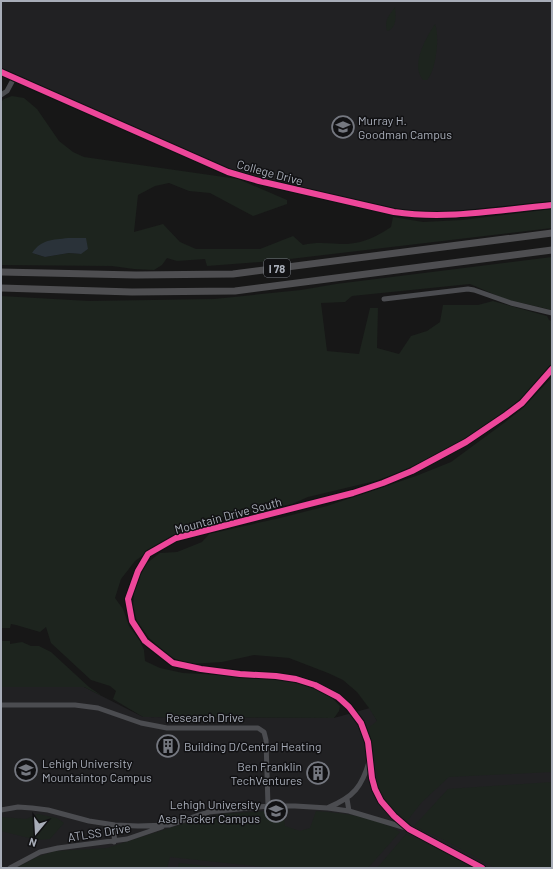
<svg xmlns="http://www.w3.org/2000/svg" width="553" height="869" viewBox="0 0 553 869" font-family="Barlow,sans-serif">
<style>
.built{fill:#212123}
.green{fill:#1d241e;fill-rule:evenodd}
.water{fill:#2a3239}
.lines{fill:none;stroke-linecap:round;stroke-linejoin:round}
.minor{stroke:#4b4c50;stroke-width:5}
.highway{stroke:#4e4e51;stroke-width:7}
.cycleway-casing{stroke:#111113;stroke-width:8}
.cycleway{stroke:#ed469a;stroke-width:6}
.labels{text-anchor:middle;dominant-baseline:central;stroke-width:3;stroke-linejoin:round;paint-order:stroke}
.shield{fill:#111113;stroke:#7b7e86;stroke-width:1}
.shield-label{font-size:11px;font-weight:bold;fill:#a8adb8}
.poi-label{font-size:12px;fill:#a8adb8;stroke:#111113;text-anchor:start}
.street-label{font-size:12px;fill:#a8adb8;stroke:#111113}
</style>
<rect width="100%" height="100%" fill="#171717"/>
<path class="built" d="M 1,1 L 552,1 L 552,201 L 446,212 L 406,211 L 264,179 L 218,165 L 1,68 Z
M 1,687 L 84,687 L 143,717 L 334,718 L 370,708 L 381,728 L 552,755 L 552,868 L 1,868 Z"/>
<path class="green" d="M 395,7 C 396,16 397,28 387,31 C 384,20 389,16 395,7 Z
M 435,24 C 440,36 436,71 427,80 L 423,80 C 410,65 426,38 435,24 Z
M 12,96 L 24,98 L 37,109 L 59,141 L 73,152 L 84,157 L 238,179 L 287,200 L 287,204 L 253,216 L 210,193 L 189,191 L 169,183 L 155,186 L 138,195 L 134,232 L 163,224 L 180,242 L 196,249 L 260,249 L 293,236 L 303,245 C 318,241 332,244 347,244 C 364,243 378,236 391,227 L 393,217 L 423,222 L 462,220 L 552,209 L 552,228 L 273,261 L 207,266 L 205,259 L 177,261 L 167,258 L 162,265 L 154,270 L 134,269 L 112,266 L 1,265 L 1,102 L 4,99 ZM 88,249 L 80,254 L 69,253 L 45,257 L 32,253 Z
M 552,257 L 552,310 L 505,299 L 470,284 L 352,296 L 345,302 L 321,303 L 327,351 L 359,354 L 370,308 L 378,308 L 377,348 L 399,354 L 411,336 L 427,331 L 440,322 L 443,305 L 478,305 L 493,301 L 547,316 L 549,320 L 552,321 L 552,363 L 523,397 L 496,418 L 461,442 L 441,453 L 398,473 L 375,481 L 308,497 L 292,504 L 235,516 L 213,518 L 189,526 L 149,551 L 135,561 L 121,579 L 115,598 L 123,609 L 129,626 L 140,641 L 144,650 L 145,661 L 160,668 L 183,673 L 240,676 L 297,681 L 316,688 L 331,697 L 340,706 L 339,711 L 334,718 L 143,717 L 113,699 L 116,691 L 110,686 L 91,680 L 51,643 L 46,627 L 40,632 L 16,625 L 11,624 L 10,628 L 1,628 L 1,296 L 89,301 L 214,299 L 301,290 L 336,284 Z
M 552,377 L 552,772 L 449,777 L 422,802 L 407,821 L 391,808 L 380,792 L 373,748 L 367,729 L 377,721 L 369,708 L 357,692 L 343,680 L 328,673 L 289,658 L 254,655 L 222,662 L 190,664 L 170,657 L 149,638 L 137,621 L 133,606 L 134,593 L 140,576 L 147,563 L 160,553 L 177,552 L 202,542 L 209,534 L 280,518 L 327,506 L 416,476 L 451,462 L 504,423 L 523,408 Z
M 1,641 L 10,641 L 10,644 L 22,642 L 31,646 L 39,646 L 51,652 L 89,687 L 102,696 L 84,687 L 1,687 Z
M 552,782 L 552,868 L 495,868 L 446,841 L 414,826 L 448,789 Z
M 283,810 L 285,826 L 300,831 L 310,828 L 316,811 C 344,813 376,817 400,832 L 368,868 L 273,868 L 170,857 L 167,868 L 16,868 L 37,857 L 55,851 L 107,848 L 198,819 L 221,814 Z
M 38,814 L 57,818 L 64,823 L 50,839 L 37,840 L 1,831 L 1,817 L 26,819 Z
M 406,834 L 454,856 L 475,868 L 377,868 Z
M 179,863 L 224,868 L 178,868 Z"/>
<path class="water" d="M 68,238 L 86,238 L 88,249 L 81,254 L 69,253 L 45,257 L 32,253 C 42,239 52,240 68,238 Z"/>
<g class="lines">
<path class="minor" d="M 1,72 L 228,172 L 259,181 L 394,212 C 447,220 499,210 552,205
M 1,95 L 7,91 L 14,78
M 384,299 L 468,289 L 474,290 L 511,303 L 552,313
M 1,705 L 75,705 L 98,708 L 141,723 L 167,728 L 258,728 L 264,732 L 266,740 L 268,806
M 347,799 L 349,811
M 329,807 C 354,797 362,786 369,762
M 1,810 L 18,807 L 32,808 L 48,810 L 89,821 L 115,825 L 138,826 L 169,825 L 209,812 L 268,806 L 295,806 L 328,808 L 349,811 L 406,828
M 114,842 L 115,825
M 10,868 L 40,852 L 58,848 L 127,839 L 162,827
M 482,868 L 409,829 L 394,816 L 381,801 L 375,789 L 372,778 L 368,742 L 361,723 L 349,707 L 338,697 L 315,685 L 296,679 L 276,676 L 240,674 L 201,669 L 173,663 L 145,641 L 132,621 L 128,599 L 138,571 L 148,554 L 176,538 L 353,493 L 383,483 L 412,471 L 466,442 L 506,415 L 522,403 L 552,369"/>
<path class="highway" d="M 1,272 L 136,275 L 233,274 L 552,233
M 1,288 L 132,292 L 235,291 L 552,250"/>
<g class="cycleway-casing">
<path id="cycleway" d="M 1,72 L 228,172 L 259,181 L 394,212 C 447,220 499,210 552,205
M 482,868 L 409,829 L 394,816 L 381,801 L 375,789 L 372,778 L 368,742 L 361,723 L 349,707 L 338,697 L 315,685 L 296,679 L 276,676 L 240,674 L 201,669 L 173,663 L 145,641 L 132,621 L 128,599 L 138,571 L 148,554 L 176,538 L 353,493 L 383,483 L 412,471 L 466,442 L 506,415 L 522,403 L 552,369"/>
</g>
<use href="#cycleway" class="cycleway"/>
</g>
<defs>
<g id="university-ring" transform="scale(1.15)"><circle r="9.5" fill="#111113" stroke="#757880" stroke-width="1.5"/><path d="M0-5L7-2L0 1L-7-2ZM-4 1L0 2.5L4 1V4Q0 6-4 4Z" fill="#757880"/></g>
<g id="building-ring" transform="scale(1.15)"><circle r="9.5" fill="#111113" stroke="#757880" stroke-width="1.5"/><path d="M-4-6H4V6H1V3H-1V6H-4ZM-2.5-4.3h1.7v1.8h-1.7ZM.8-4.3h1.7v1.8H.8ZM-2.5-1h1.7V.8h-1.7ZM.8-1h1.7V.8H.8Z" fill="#757880"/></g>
</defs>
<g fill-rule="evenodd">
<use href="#university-ring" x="343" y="127"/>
<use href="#building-ring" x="168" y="746"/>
<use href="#university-ring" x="26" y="770"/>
<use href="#building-ring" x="318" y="773"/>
<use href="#university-ring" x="276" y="811"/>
</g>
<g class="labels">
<rect class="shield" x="264" y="259" width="26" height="18" rx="3"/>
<g class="shield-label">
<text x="277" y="268">I 78</text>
</g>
<g class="poi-label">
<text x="358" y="120">Murray H.<tspan x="358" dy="14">Goodman Campus</tspan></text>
<text x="184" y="746">Building D/Central Heating</text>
<text x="42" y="763">Lehigh University<tspan x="42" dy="14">Mountaintop Campus</tspan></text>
<text x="302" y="766" text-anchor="end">Ben Franklin<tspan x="302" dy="14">TechVentures</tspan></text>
<text x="260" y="804" text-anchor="end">Lehigh University<tspan x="260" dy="14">Asa Packer Campus</tspan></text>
</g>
<g class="street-label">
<text transform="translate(270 172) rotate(15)">College Drive</text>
<text transform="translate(228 515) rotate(-15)">Mountain Drive South</text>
<text x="205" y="717">Research Drive</text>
<text transform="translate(99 832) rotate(-9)">ATLSS Drive</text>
</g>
</g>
<rect width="553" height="869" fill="none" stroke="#a8adb8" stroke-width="4"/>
<g transform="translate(36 833) rotate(198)" stroke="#111113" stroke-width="3" paint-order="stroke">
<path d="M0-3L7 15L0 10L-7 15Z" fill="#a8adb8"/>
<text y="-6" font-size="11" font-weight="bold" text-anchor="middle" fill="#a8adb8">N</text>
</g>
</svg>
